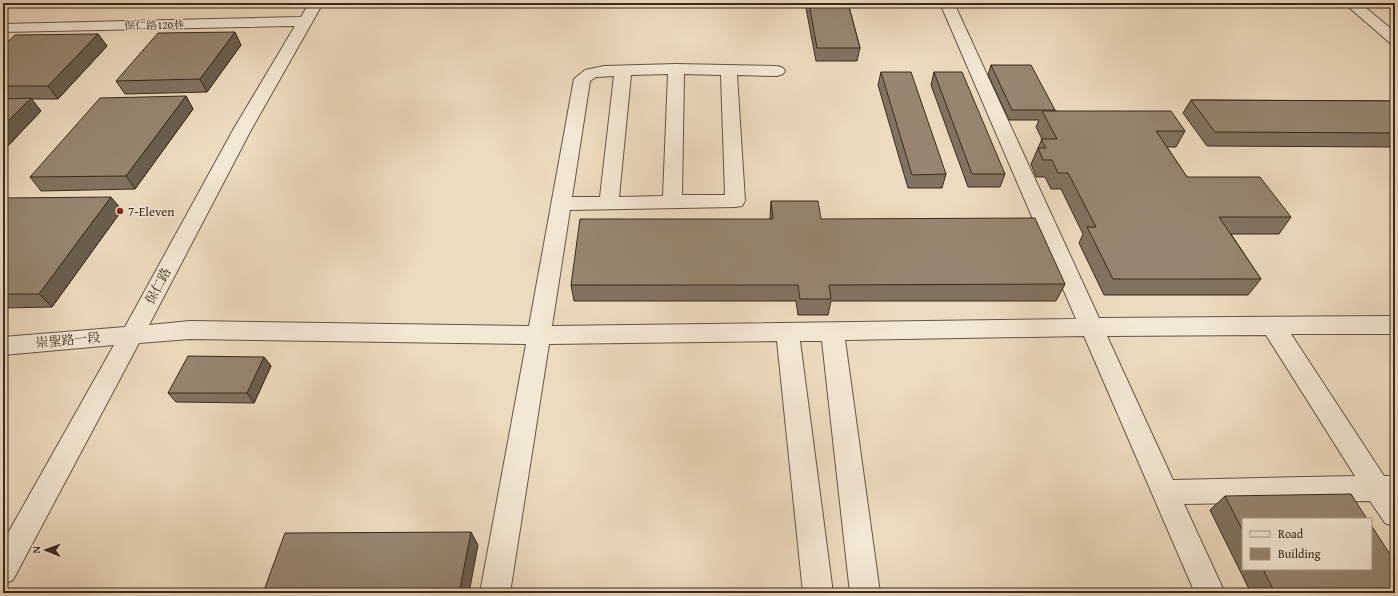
<svg xmlns="http://www.w3.org/2000/svg" width="1398" height="596" viewBox="0 0 1398 596" font-family="'Gentium Book Plus','Noto Serif TC',serif">
<style>
.lines{fill:none;stroke-linecap:round;stroke-linejoin:round}
.minor-casing{stroke:#645646;stroke-width:2}
.minor{fill:#f3e8d5;fill-rule:evenodd}
.wall{fill:#817361;stroke:#372a1d}
.shaded-wall{fill:#695e4f;stroke:#372a1d}
.building{fill:#968671;stroke:#372a1d}
.poi-dot{fill:#8f2418;stroke:#f3e8d5;stroke-width:1.5}
.labels{text-anchor:middle;dominant-baseline:central;stroke-width:3;stroke-linejoin:round;paint-order:stroke}
.far-street-label{font-size:11px;fill:#372a1d;stroke:#f3e8d5}
.poi-label{font-size:13px;fill:#372a1d;stroke:#f3e8d5;text-anchor:start}
.street-label{font-size:13px;fill:#372a1d;stroke:#f3e8d5}
</style>
<rect width="100%" height="100%" fill="#eddbbf"/>
<filter id="stains"><feTurbulence type="fractalNoise" baseFrequency=".005" numOctaves="4"/><feColorMatrix values="0 0 0 0 .2 0 0 0 0 .09 0 0 0 0 .02 0 0 0 .5 -.17"/></filter>
<radialGradient id="worn" r=".72"><stop offset=".6" stop-color="#630" stop-opacity="0"/><stop offset="1" stop-color="#630" stop-opacity=".3"/></radialGradient>
<g class="lines">
<g class="minor-casing">
<path id="minor" d="M 309,3 L 323,3 L 251,130 L 149,325 L 190,321 L 529,326 L 574,79 L 585,70 L 604,66 L 676,64 L 777,66 L 783,68 L 785,71 L 783,74 L 777,76 L 737,75 L 745,201 L 742,206 L 735,207 L 570,210 L 552,326 L 1076,319 L 940,3 L 954,3 L 1099,318 L 1395,316 L 1395,334 L 1291,334 L 1384,476 L 1395,476 L 1395,527 L 1385,523 L 1370,501 L 1184,504 L 1225,593 L 1195,593 L 1084,336 L 845,340 L 880,593 L 850,593 L 822,341 L 800,341 L 833,593 L 803,593 L 777,341 L 549,344 L 510,593 L 480,593 L 526,344 L 190,339 L 139,343 L 13,580 L 3,584 L 3,542 L 114,345 L 3,355 L 3,337 L 125,327 L 233,130 L 295,26 L 3,32 L 3,24 L 301,17 ZM 668,74 L 663,196 L 619,197 L 631,75 ZM 684,74 L 721,75 L 725,195 L 682,195 ZM 614,76 L 600,197 L 572,197 L 590,81 L 596,77 ZM 1266,335 L 1355,476 L 1173,480 L 1107,336 Z
M 1344,3 L 1360,3 L 1395,32 L 1395,45 L 1390,43 Z"/>
</g>
<use href="#minor" class="minor"/>
</g>
<path class="wall" d="M 805,3 L 848,3 L 860,48 L 857,61 L 816,61 Z
M 98,34 L 107,46 L 58,99 L 31,99 L 41,111 L 3,151 L 3,46 Z
M 241,45 L 207,92 L 125,94 L 116,81 Z
M 991,65 L 1055,110 L 1055,111 L 1185,131 L 1176,147 L 1167,147 L 1187,177 L 1291,217 L 1279,234 L 1231,234 L 1261,279 L 1248,295 L 1104,295 L 1079,243 L 1083,234 L 1061,189 L 1051,189 L 1045,177 L 1036,177 L 1031,164 L 1042,139 L 1036,127 L 1039,120 L 1009,120 L 988,75 Z
M 881,72 L 946,174 L 942,188 L 908,188 L 878,85 Z
M 934,72 L 1005,174 L 1000,187 L 968,187 L 931,85 Z
M 186,96 L 193,109 L 135,189 L 41,191 L 30,177 Z
M 1191,100 L 1395,101 L 1395,147 L 1207,146 L 1183,113 Z
M 3,199 L 122,210 L 52,307 L 3,308 Z
M 771,201 L 821,219 L 1065,284 L 1056,301 L 831,301 L 828,315 L 798,315 L 796,301 L 574,301 L 571,285 L 770,219 Z
M 264,357 L 271,366 L 254,403 L 176,402 L 168,393 Z
M 1225,496 L 1243,519 L 1243,569 L 1371,569 L 1395,593 L 1251,593 L 1210,510 Z"/>
<path class="shaded-wall" d="M 235,32 L 241,45 L 207,92 L 200,79 Z
M 98,34 L 107,46 L 58,99 L 48,86 Z
M 186,96 L 193,109 L 135,189 L 126,176 Z
M 31,98 L 41,111 L 3,151 L 3,126 Z
M 111,197 L 122,210 L 52,307 L 39,294 Z
M 264,357 L 271,366 L 254,403 L 247,393 Z
M 471,532 L 478,545 L 469,593 L 459,593 Z"/>
<path class="building" d="M 809,3 L 848,3 L 860,48 L 817,48 Z
M 235,32 L 200,79 L 116,81 L 158,33 Z
M 98,34 L 48,86 L 3,86 L 3,46 L 15,35 Z
M 991,65 L 1031,65 L 1055,110 L 1012,110 Z
M 881,72 L 911,72 L 946,174 L 912,175 Z
M 934,72 L 962,72 L 1005,174 L 972,174 Z
M 186,96 L 126,176 L 30,177 L 100,98 Z
M 31,98 L 3,126 L 3,99 Z
M 1191,100 L 1395,101 L 1395,133 L 1215,132 Z
M 1042,111 L 1171,111 L 1185,131 L 1156,131 L 1187,177 L 1260,177 L 1291,217 L 1219,217 L 1261,279 L 1113,279 L 1087,227 L 1096,227 L 1068,173 L 1058,173 L 1052,160 L 1043,160 L 1038,148 L 1046,148 L 1041,139 L 1057,139 Z
M 111,197 L 39,294 L 3,294 L 3,198 Z
M 771,201 L 818,201 L 821,219 L 1035,218 L 1065,284 L 829,285 L 831,299 L 800,299 L 798,285 L 571,285 L 580,219 L 773,219 Z
M 188,356 L 264,357 L 247,393 L 168,393 Z
M 1351,494 L 1367,519 L 1243,519 L 1243,531 L 1225,496 Z
M 1371,525 L 1395,562 L 1395,593 L 1275,593 L 1263,569 L 1371,569 Z
M 471,532 L 459,593 L 263,593 L 285,533 Z"/>
<circle class="poi-dot" cx="120" cy="211" r="4"/>
<g class="labels">
<g class="far-street-label">
<text transform="translate(154 25) rotate(-1)">保仁路120巷</text>
</g>
<g class="poi-label">
<text x="128" y="211">7-Eleven</text>
</g>
<g class="street-label">
<text transform="translate(158 286) rotate(-62)">保仁路</text>
<text transform="translate(68 340) rotate(-5)">崇聖路一段</text>
</g>
</g>
<rect width="1398" height="596" fill="none" stroke="#eddbbf" stroke-width="16"/>
<rect x="4" y="4" width="1390" height="588" fill="none" stroke="#372a1d" stroke-width="2"/>
<rect x="8" y="8" width="1382" height="580" fill="none" stroke="#372a1d"/>
<rect x="1242" y="518" width="130" height="52" fill="#f3e8d5" stroke="#a89c8b"/>
<rect x="1250" y="531" width="20" height="6" fill="#f3e8d5" stroke="#a89c8b"/>
<text x="1278" y="538" font-size="12" fill="#372a1d">Road</text>
<rect x="1250" y="548" width="20" height="12" fill="#968671" stroke="#a89c8b"/>
<text x="1278" y="558" font-size="12" fill="#372a1d">Building</text>
<g transform="translate(46 550) rotate(271)" stroke="#f3e8d5" stroke-width="3" paint-order="stroke">
<path d="M0-3L7 15L0 10L-7 15Z" fill="#372a1d"/>
<text y="-6" font-size="11" font-weight="bold" text-anchor="middle" fill="#372a1d">N</text>
</g>
<rect width="100%" height="100%" filter="url(#stains)"/>
<rect width="100%" height="100%" fill="url(#worn)"/>
</svg>
